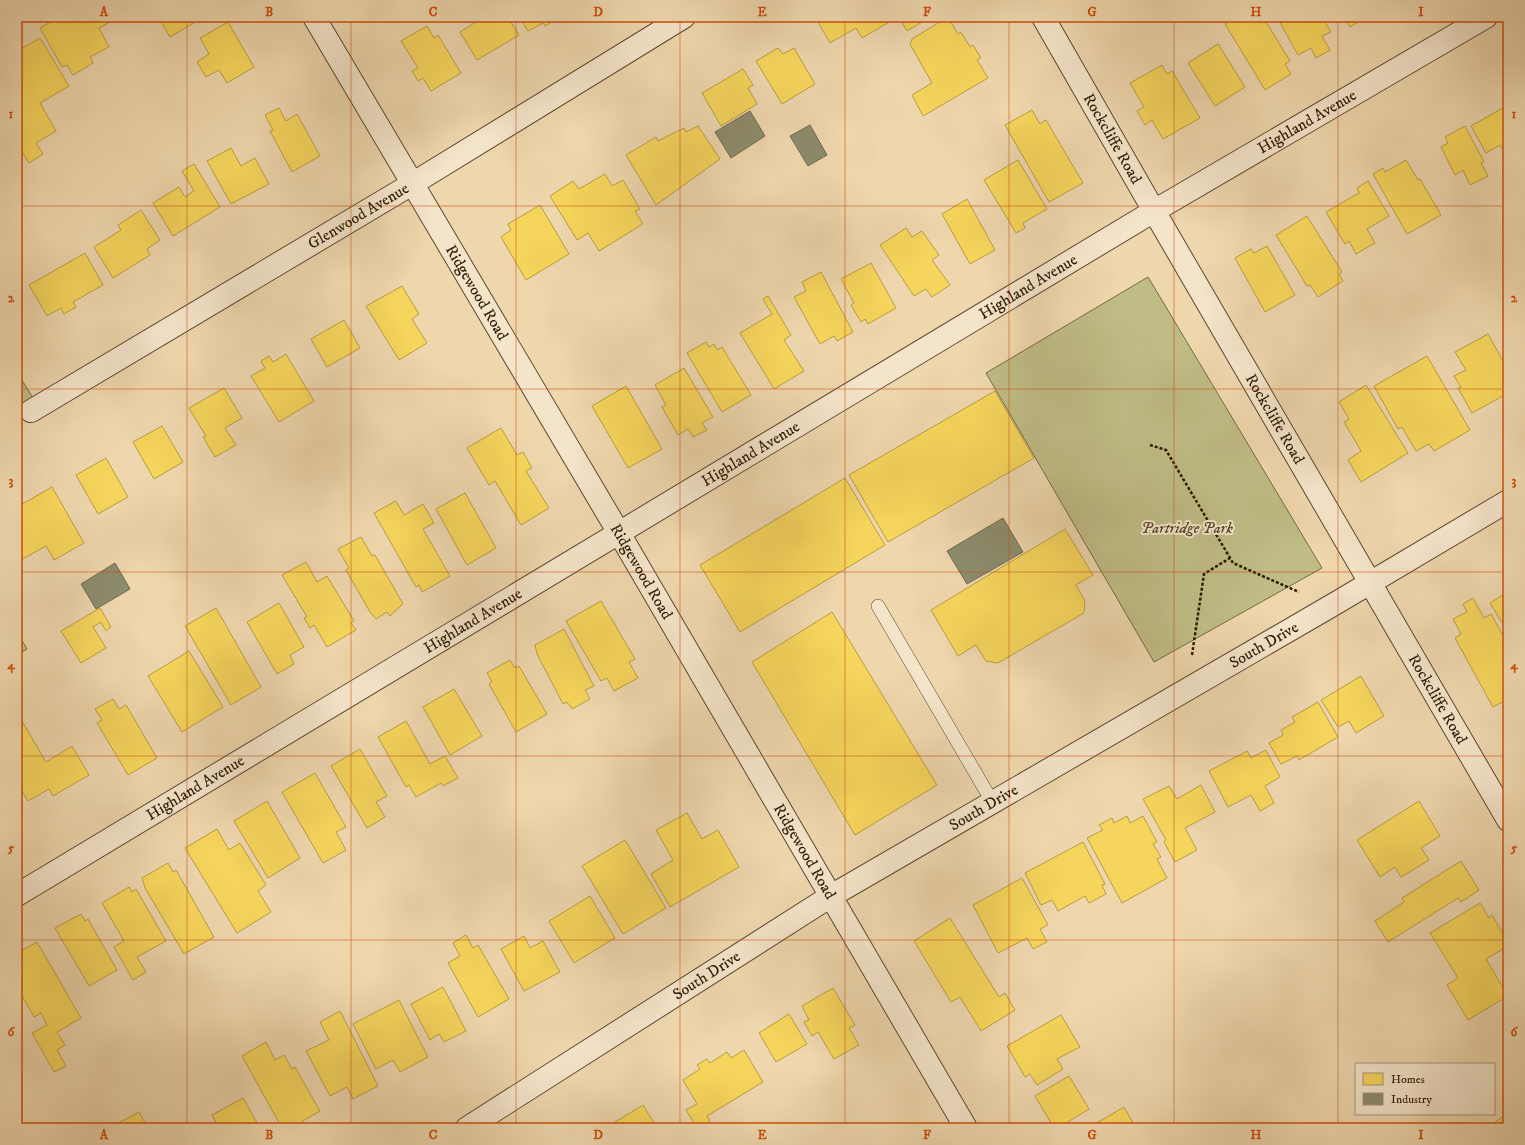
<svg xmlns="http://www.w3.org/2000/svg" width="1525" height="1145" viewBox="0 0 1525 1145" font-family="'IM FELL DW Pica',serif">
<style>
.green{fill:#bfbc85;stroke:#756a44}
.homes{fill:#f6d55c;stroke:#b99d42}
.industry{fill:#8c8c6e;stroke:#6f6a4e}
.lines{fill:none;stroke-linecap:round;stroke-linejoin:round}
.lane-casing{stroke:#5c482e;stroke-width:14}
.street-casing{stroke:#5c482e;stroke-width:24}
.path{stroke:#2b1904;stroke-width:2.5;stroke-dasharray:3 2;stroke-linecap:butt}
.lane{stroke:#f4e4ca;stroke-width:13}
.street{stroke:#f4e4ca;stroke-width:22}
.grid{fill:none;stroke:#cc4f0b;stroke-width:1;stroke-opacity:0.55}
.labels{text-anchor:middle;dominant-baseline:central;stroke-width:4;stroke-linejoin:round;paint-order:stroke}
.street-label{font-size:16px;fill:#2b1904;stroke:#f4e4ca}
.park-label{font-size:16px;font-style:italic;fill:#574a2b;stroke:#f4e4ca}
.neatline{fill:none;stroke:#cc4f0b;stroke-width:1.5}
.grid-label{font-size:13px;text-anchor:middle;font-weight:bold;fill:#cc4f0b}
</style>
<rect width="100%" height="100%" fill="#eed6ad"/>
<filter id="stains"><feTurbulence type="fractalNoise" baseFrequency=".005" numOctaves="4"/><feColorMatrix values="0 0 0 0 .2 0 0 0 0 .09 0 0 0 0 .02 0 0 0 .5 -.17"/></filter>
<radialGradient id="worn" r=".72"><stop offset=".6" stop-color="#630" stop-opacity="0"/><stop offset="1" stop-color="#630" stop-opacity=".3"/></radialGradient>
<path class="green" d="M 1148,277 L 1322,568 L 1154,662 L 986,373 Z
M 17,372 L 36,403 L 17,413 Z
M 17,632 L 27,649 L 17,655 Z"/>
<path class="homes" d="M 52,17 L 107,17 L 110,22 L 99,28 L 109,47 L 90,57 L 93,63 L 73,75 L 67,65 L 62,67 L 40,28 L 54,20 Z
M 158,17 L 204,17 L 170,37 Z
M 484,17 L 508,17 L 519,35 L 477,60 L 460,32 Z
M 519,17 L 560,17 L 545,26 L 543,23 L 528,31 Z
M 815,17 L 898,17 L 862,38 L 856,28 L 830,43 Z
M 899,17 L 930,17 L 907,31 Z
M 948,17 L 958,34 L 961,32 L 970,47 L 973,45 L 981,58 L 977,60 L 988,78 L 923,116 L 912,95 L 932,83 L 910,44 L 912,39 Z
M 1236,17 L 1263,17 L 1290,61 L 1285,64 L 1291,74 L 1265,90 L 1225,24 Z
M 1277,17 L 1322,17 L 1331,32 L 1322,36 L 1330,50 L 1316,58 L 1311,48 L 1298,55 Z
M 1344,17 L 1366,17 L 1350,27 Z
M 228,22 L 254,67 L 227,83 L 219,70 L 206,77 L 197,62 L 209,54 L 200,38 Z
M 427,26 L 434,38 L 438,35 L 461,73 L 431,91 L 423,78 L 418,81 L 412,71 L 418,68 L 401,41 Z
M 40,38 L 69,86 L 40,103 L 56,131 L 36,143 L 43,154 L 29,163 L 22,152 L 17,155 L 17,51 Z
M 1218,44 L 1245,87 L 1215,106 L 1188,63 Z
M 778,48 L 783,54 L 794,48 L 815,84 L 782,104 L 756,61 Z
M 1162,65 L 1167,74 L 1172,71 L 1200,118 L 1163,139 L 1152,120 L 1145,125 L 1137,111 L 1144,107 L 1130,83 Z
M 743,69 L 753,85 L 748,88 L 757,104 L 721,126 L 702,93 Z
M 1508,105 L 1508,150 L 1504,152 L 1500,145 L 1486,153 L 1471,126 Z
M 279,108 L 286,121 L 297,114 L 320,156 L 292,172 L 270,131 L 273,130 L 265,115 Z
M 1032,110 L 1040,124 L 1046,120 L 1083,183 L 1049,202 L 1005,125 Z
M 698,126 L 720,159 L 656,205 L 626,155 L 656,137 L 658,141 L 684,128 L 686,132 Z
M 1465,126 L 1484,162 L 1481,163 L 1488,176 L 1470,185 L 1463,170 L 1455,175 L 1441,147 L 1448,143 L 1445,137 Z
M 231,148 L 241,166 L 255,158 L 269,184 L 231,204 L 207,161 Z
M 1018,160 L 1047,209 L 1023,223 L 1025,228 L 1016,233 L 984,180 Z
M 1406,160 L 1418,180 L 1420,179 L 1441,215 L 1407,234 L 1373,174 L 1383,168 L 1385,172 Z
M 194,164 L 220,207 L 173,236 L 153,203 L 179,187 L 185,197 L 194,191 L 182,171 Z
M 605,174 L 612,186 L 623,180 L 640,209 L 635,211 L 643,224 L 599,251 L 588,233 L 577,240 L 550,196 L 573,181 L 579,189 Z
M 1368,181 L 1389,216 L 1367,229 L 1375,243 L 1356,254 L 1349,241 L 1345,244 L 1326,212 L 1359,193 L 1357,188 Z
M 967,199 L 995,250 L 970,264 L 942,214 Z
M 540,205 L 569,254 L 526,280 L 501,237 L 511,230 L 508,224 Z
M 141,210 L 160,240 L 147,249 L 150,255 L 113,278 L 94,247 L 121,230 L 118,225 Z
M 1307,216 L 1342,272 L 1339,274 L 1343,281 L 1318,297 L 1310,285 L 1307,286 L 1276,235 Z
M 906,228 L 912,237 L 922,231 L 939,255 L 932,260 L 950,285 L 932,297 L 926,289 L 914,296 L 880,245 Z
M 1267,246 L 1295,295 L 1265,312 L 1235,258 L 1251,249 L 1254,253 Z
M 85,253 L 103,285 L 73,302 L 76,307 L 64,314 L 61,308 L 47,316 L 29,285 Z
M 871,263 L 896,308 L 868,324 L 865,319 L 861,322 L 851,305 L 854,303 L 841,279 Z
M 821,272 L 853,332 L 837,341 L 834,336 L 820,344 L 794,297 L 806,291 L 802,282 Z
M 402,286 L 419,314 L 412,319 L 427,343 L 399,360 L 366,306 Z
M 768,296 L 791,335 L 784,340 L 804,371 L 774,389 L 740,333 L 772,314 L 763,299 Z
M 344,320 L 360,348 L 327,367 L 311,339 Z
M 1488,334 L 1503,361 L 1508,358 L 1508,393 L 1472,413 L 1458,388 L 1461,387 L 1454,376 L 1466,370 L 1455,352 Z
M 706,342 L 709,347 L 714,344 L 717,350 L 722,347 L 751,395 L 722,412 L 687,353 Z
M 286,354 L 314,401 L 279,422 L 251,376 L 265,368 L 261,361 L 269,356 L 273,362 Z
M 1427,356 L 1470,430 L 1434,451 L 1429,444 L 1416,451 L 1402,427 L 1398,429 L 1374,386 Z
M 684,368 L 713,417 L 702,423 L 707,430 L 693,437 L 688,429 L 678,435 L 662,407 L 666,405 L 655,385 Z
M 1366,385 L 1408,453 L 1361,482 L 1348,460 L 1361,451 L 1344,422 L 1349,419 L 1339,402 Z
M 626,386 L 662,449 L 628,468 L 592,406 Z
M 224,388 L 242,418 L 225,428 L 236,445 L 215,457 L 203,437 L 206,436 L 189,408 Z
M 995,391 L 1034,458 L 888,542 L 849,475 Z
M 162,426 L 183,462 L 154,479 L 133,442 Z
M 501,428 L 517,455 L 523,452 L 532,468 L 526,471 L 549,508 L 521,525 L 495,481 L 489,485 L 467,448 Z
M 106,458 L 128,497 L 98,514 L 76,475 Z
M 845,478 L 885,545 L 740,632 L 700,565 Z
M 52,487 L 84,543 L 54,560 L 46,546 L 21,560 L 17,554 L 17,507 Z
M 465,493 L 496,548 L 467,565 L 436,509 Z
M 396,501 L 404,515 L 423,504 L 434,523 L 423,529 L 450,576 L 422,592 L 419,585 L 416,587 L 374,513 Z
M 1065,529 L 1093,575 L 1076,585 L 1085,601 L 1084,613 L 998,663 L 986,661 L 976,645 L 958,656 L 931,610 Z
M 361,537 L 372,556 L 375,555 L 403,604 L 390,616 L 387,612 L 376,619 L 370,612 L 346,570 L 349,568 L 338,549 Z
M 306,562 L 317,582 L 327,576 L 354,621 L 351,623 L 356,630 L 327,647 L 314,625 L 310,628 L 304,618 L 307,617 L 282,575 Z
M 1508,592 L 1508,623 L 1504,626 L 1490,603 Z
M 1473,598 L 1484,618 L 1491,614 L 1508,644 L 1508,699 L 1493,707 L 1455,638 L 1461,634 L 1453,619 L 1467,612 L 1463,604 Z
M 601,601 L 635,659 L 629,662 L 638,678 L 614,691 L 607,678 L 601,681 L 566,621 Z
M 279,603 L 304,647 L 290,655 L 294,664 L 277,674 L 247,622 Z
M 100,608 L 111,627 L 106,631 L 101,622 L 93,627 L 106,648 L 81,663 L 61,631 Z
M 216,608 L 261,687 L 231,705 L 185,626 Z
M 832,612 L 937,785 L 855,835 L 752,662 Z
M 564,629 L 594,686 L 585,690 L 590,699 L 572,709 L 567,702 L 563,704 L 537,654 L 535,645 Z
M 189,651 L 223,707 L 182,732 L 148,676 Z
M 510,660 L 515,668 L 519,666 L 547,714 L 516,732 L 489,684 L 492,682 L 487,673 Z
M 1361,676 L 1384,716 L 1356,733 L 1349,721 L 1338,727 L 1321,700 Z
M 454,689 L 482,736 L 450,755 L 423,707 Z
M 113,699 L 119,709 L 126,705 L 157,758 L 128,775 L 97,723 L 102,720 L 95,709 Z
M 1318,702 L 1338,737 L 1299,760 L 1297,756 L 1281,764 L 1269,743 L 1283,735 L 1281,730 L 1295,722 L 1292,717 Z
M 19,716 L 46,762 L 72,746 L 89,775 L 53,796 L 49,789 L 28,801 L 17,783 L 17,718 Z
M 406,721 L 430,764 L 445,756 L 458,778 L 443,786 L 441,783 L 416,797 L 409,785 L 406,787 L 378,737 Z
M 360,749 L 387,796 L 376,802 L 385,817 L 367,828 L 331,766 Z
M 1266,750 L 1280,777 L 1265,786 L 1274,803 L 1260,811 L 1251,795 L 1228,807 L 1209,771 L 1247,751 L 1251,758 Z
M 315,773 L 346,827 L 336,832 L 346,850 L 323,863 L 282,792 Z
M 1201,785 L 1215,812 L 1185,828 L 1197,850 L 1175,862 L 1164,842 L 1166,840 L 1143,799 L 1169,786 L 1177,799 Z
M 267,801 L 300,858 L 268,878 L 234,821 Z
M 1419,801 L 1440,836 L 1421,848 L 1429,860 L 1401,877 L 1395,867 L 1380,877 L 1357,840 Z
M 687,813 L 702,839 L 718,830 L 739,867 L 670,907 L 651,874 L 673,860 L 656,830 Z
M 1127,816 L 1130,823 L 1143,816 L 1157,842 L 1153,844 L 1161,857 L 1157,859 L 1167,878 L 1122,903 L 1087,838 L 1103,830 L 1099,825 L 1112,818 L 1114,823 Z
M 217,829 L 229,850 L 240,843 L 266,885 L 258,891 L 271,912 L 237,933 L 185,848 Z
M 625,840 L 666,908 L 623,934 L 582,866 Z
M 1083,842 L 1105,884 L 1102,885 L 1106,894 L 1089,903 L 1085,896 L 1058,911 L 1052,900 L 1041,905 L 1025,873 Z
M 1461,861 L 1479,890 L 1461,902 L 1458,898 L 1388,942 L 1375,921 L 1404,902 L 1402,898 Z
M 168,863 L 173,872 L 176,870 L 214,937 L 184,954 L 145,888 L 142,878 Z
M 1022,878 L 1048,925 L 1040,929 L 1047,942 L 1033,949 L 1027,938 L 998,953 L 973,905 Z
M 129,887 L 132,892 L 136,889 L 166,941 L 137,957 L 146,972 L 133,980 L 114,947 L 124,941 L 102,903 Z
M 590,896 L 615,938 L 574,963 L 549,921 Z
M 1480,903 L 1489,918 L 1492,915 L 1508,942 L 1508,946 L 1486,959 L 1508,996 L 1468,1020 L 1447,985 L 1458,978 L 1430,933 Z
M 81,914 L 85,921 L 88,919 L 117,970 L 89,986 L 55,928 Z
M 950,918 L 999,997 L 1005,993 L 1015,1010 L 981,1031 L 960,997 L 951,1002 L 914,941 Z
M 466,935 L 473,948 L 478,945 L 509,999 L 478,1017 L 448,963 L 460,956 L 453,943 Z
M 524,936 L 530,948 L 543,941 L 560,972 L 524,991 L 501,949 Z
M 37,942 L 81,1018 L 57,1032 L 65,1045 L 57,1050 L 66,1066 L 54,1072 L 32,1033 L 47,1025 L 41,1013 L 34,1017 L 17,987 L 17,953 Z
M 443,987 L 466,1031 L 444,1042 L 439,1034 L 430,1040 L 411,1004 Z
M 833,988 L 855,1025 L 849,1028 L 859,1045 L 834,1059 L 818,1032 L 812,1036 L 804,1022 L 809,1020 L 802,1006 Z
M 399,1000 L 428,1057 L 400,1072 L 393,1060 L 376,1069 L 353,1024 Z
M 340,1011 L 378,1086 L 353,1099 L 347,1087 L 330,1096 L 306,1051 L 329,1040 L 320,1022 Z
M 789,1014 L 807,1044 L 776,1062 L 759,1033 Z
M 1061,1015 L 1080,1047 L 1057,1059 L 1063,1069 L 1037,1085 L 1030,1074 L 1025,1077 L 1007,1046 Z
M 266,1042 L 275,1060 L 284,1055 L 292,1069 L 295,1067 L 320,1111 L 301,1122 L 304,1128 L 282,1128 L 242,1056 Z
M 744,1050 L 763,1082 L 707,1116 L 710,1121 L 697,1128 L 686,1110 L 697,1104 L 683,1080 L 700,1069 L 697,1065 L 707,1059 L 710,1063 L 727,1052 L 731,1058 Z
M 1069,1076 L 1089,1109 L 1058,1128 L 1054,1128 L 1035,1096 Z
M 243,1098 L 260,1128 L 219,1128 L 212,1115 Z
M 643,1105 L 657,1128 L 608,1128 L 607,1127 Z
M 1124,1107 L 1136,1128 L 1088,1128 Z
M 139,1112 L 148,1128 L 109,1128 Z
M 1508,1113 L 1508,1128 L 1487,1128 Z"/>
<path class="industry" d="M 750,111 L 765,136 L 731,158 L 715,132 Z
M 810,125 L 827,155 L 808,166 L 790,136 Z
M 1003,518 L 1023,552 L 967,584 L 947,551 Z
M 115,563 L 130,589 L 96,609 L 81,584 Z"/>
<g class="lines">
<g class="lane-casing">
<path id="lane" d="M 878,606 L 993,803"/>
</g>
<g class="street-casing">
<g id="street">
<path id="s1" d="M 314,17 L 619,533 L 966,1128"/>
<path id="s2" d="M 1043,17 L 1154,211 L 1508,820"/>
<path id="s3" d="M 31,411 L 412,184 L 684,17"/>
<path id="s4" d="M 17,895 L 1154,211 L 1486,17"/>
<path id="s5" d="M 467,1128 L 831,896 L 1331,606 L 1508,501"/>
</g>
</g>
<path class="path" d="M 1150,445 L 1166,450 L 1233,563 L 1299,592
M 1192,655 L 1204,574 L 1230,558"/>
<use href="#lane" class="lane"/>
<use href="#street" class="street"/>
</g>
<path class="grid" d="M 187,17 L 187,1128M 351,17 L 351,1128M 516,17 L 516,1128M 680,17 L 680,1128M 845,17 L 845,1128M 1009,17 L 1009,1128M 1174,17 L 1174,1128M 1338,17 L 1338,1128M 17,206 L 1508,206M 17,389 L 1508,389M 17,572 L 1508,572M 17,756 L 1508,756M 17,940 L 1508,940"/>
<g class="labels">
<g class="street-label">
<text stroke="none"><textPath href="#s4" startOffset="1504">Highland Avenue</textPath></text>
<text stroke="none"><textPath href="#s2" startOffset="140">Rockcliffe Road</textPath></text>
<text stroke="none"><textPath href="#s3" startOffset="381">Glenwood Avenue</textPath></text>
<text stroke="none"><textPath href="#s4" startOffset="1180">Highland Avenue</textPath></text>
<text stroke="none"><textPath href="#s1" startOffset="320">Ridgewood Road</textPath></text>
<text stroke="none"><textPath href="#s2" startOffset="464">Rockcliffe Road</textPath></text>
<text stroke="none"><textPath href="#s4" startOffset="856">Highland Avenue</textPath></text>
<text stroke="none"><textPath href="#s1" startOffset="644">Ridgewood Road</textPath></text>
<text stroke="none"><textPath href="#s4" startOffset="532">Highland Avenue</textPath></text>
<text stroke="none"><textPath href="#s5" startOffset="932">South Drive</textPath></text>
<text stroke="none"><textPath href="#s2" startOffset="788">Rockcliffe Road</textPath></text>
<text stroke="none"><textPath href="#s4" startOffset="208">Highland Avenue</textPath></text>
<text stroke="none"><textPath href="#s5" startOffset="608">South Drive</textPath></text>
<text stroke="none"><textPath href="#s1" startOffset="968">Ridgewood Road</textPath></text>
<text stroke="none"><textPath href="#s5" startOffset="284">South Drive</textPath></text>
</g>
<g class="park-label">
<text x="1187" y="528">Partridge Park</text>
</g>
</g>
<rect width="1525" height="1145" fill="none" stroke="#eed6ad" stroke-width="44"/>
<rect x="1355" y="1063" width="140" height="52" fill="#f4e4ca" stroke="#a4937b"/>
<rect x="1363" y="1073" width="20" height="12" fill="#f6d55c" stroke="#a4937b"/>
<text x="1391" y="1083" font-size="12" fill="#2b1904">Homes</text>
<rect x="1363" y="1093" width="20" height="12" fill="#8c8c6e" stroke="#a4937b"/>
<text x="1391" y="1103" font-size="12" fill="#2b1904">Industry</text>
<rect x="22" y="22" width="1481" height="1101" class="neatline"/>
<g class="grid-label">
<text x="104" y="16">A</text>
<text x="269" y="16">B</text>
<text x="433" y="16">C</text>
<text x="598" y="16">D</text>
<text x="762" y="16">E</text>
<text x="927" y="16">F</text>
<text x="1092" y="16">G</text>
<text x="1256" y="16">H</text>
<text x="1421" y="16">I</text>
<text x="11" y="118">1</text>
<text x="1514" y="118">1</text>
<text x="11" y="302">2</text>
<text x="1514" y="302">2</text>
<text x="11" y="485">3</text>
<text x="1514" y="485">3</text>
<text x="11" y="669">4</text>
<text x="1514" y="669">4</text>
<text x="11" y="852">5</text>
<text x="1514" y="852">5</text>
<text x="11" y="1036">6</text>
<text x="1514" y="1036">6</text>
<text x="104" y="1139">A</text>
<text x="269" y="1139">B</text>
<text x="433" y="1139">C</text>
<text x="598" y="1139">D</text>
<text x="762" y="1139">E</text>
<text x="927" y="1139">F</text>
<text x="1092" y="1139">G</text>
<text x="1256" y="1139">H</text>
<text x="1421" y="1139">I</text>
</g>
<rect width="100%" height="100%" filter="url(#stains)"/>
<rect width="100%" height="100%" fill="url(#worn)"/>
</svg>
